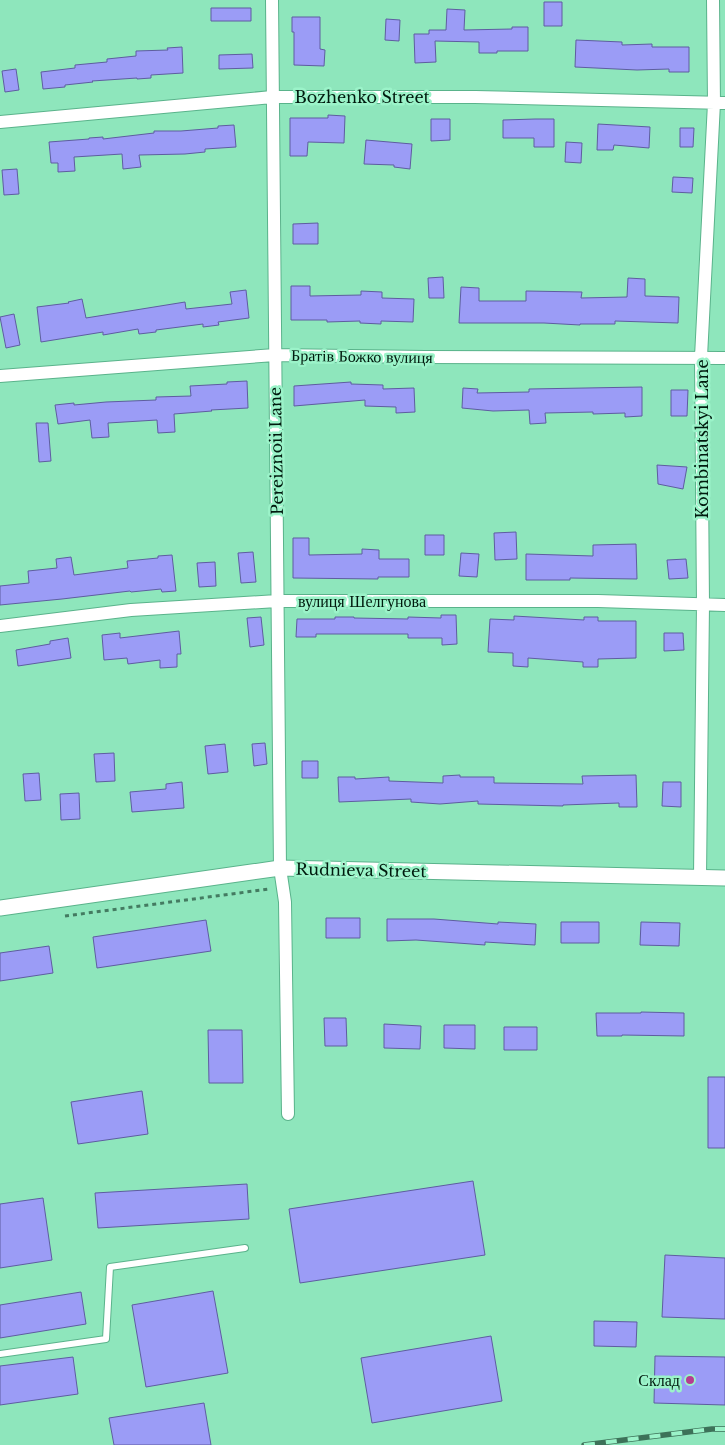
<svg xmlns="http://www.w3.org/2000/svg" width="725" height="1445" viewBox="0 0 725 1445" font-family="'Libre Baskerville',serif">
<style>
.building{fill:#9b9cf6;stroke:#5e5da0}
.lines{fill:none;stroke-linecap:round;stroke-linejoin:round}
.service-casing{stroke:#5ab38b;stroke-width:8}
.minor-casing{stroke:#5ab38b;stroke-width:14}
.tertiary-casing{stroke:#5ab38b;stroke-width:17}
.path{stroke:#447b61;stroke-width:3;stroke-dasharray:4 4;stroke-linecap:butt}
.service{stroke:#fff;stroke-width:6}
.minor{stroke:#fff;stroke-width:12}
.tertiary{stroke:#fff;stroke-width:15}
.rail-casing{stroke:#3d7259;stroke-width:5.5}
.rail{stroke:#9bf3c9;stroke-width:4;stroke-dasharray:11;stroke-linecap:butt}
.poi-dot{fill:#b63d90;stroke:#9bf3c9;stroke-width:2}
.labels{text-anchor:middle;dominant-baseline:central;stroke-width:5;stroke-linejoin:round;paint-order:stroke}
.street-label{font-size:16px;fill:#001a0e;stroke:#9bf3c9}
.poi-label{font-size:16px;fill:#001a0e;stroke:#9bf3c9;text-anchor:end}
</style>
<rect width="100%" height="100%" fill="#8ee6bc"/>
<path class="building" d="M 544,2 L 562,2 L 562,26 L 544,26 Z
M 211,8 L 251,8 L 251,21 L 211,21 Z
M 447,9 L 465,10 L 464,30 L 512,29 L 512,27 L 528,27 L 528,51 L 497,51 L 497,53 L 479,53 L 479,42 L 435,41 L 436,62 L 415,63 L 414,34 L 429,34 L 429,30 L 446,30 Z
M 292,17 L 320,17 L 320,49 L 325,50 L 324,66 L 294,65 L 294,32 L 292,32 Z
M 386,19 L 400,20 L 399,41 L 385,40 Z
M 576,40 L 622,42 L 622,45 L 652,44 L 652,47 L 689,47 L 689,72 L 669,72 L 669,69 L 637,70 L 575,67 Z
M 182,47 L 183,73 L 151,75 L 151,78 L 137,79 L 137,78 L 92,81 L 93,82 L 65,85 L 65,87 L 43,89 L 41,72 L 75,68 L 75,65 L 107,62 L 107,59 L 136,56 L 136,51 L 168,50 L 167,48 Z
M 252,54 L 253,68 L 219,69 L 219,55 Z
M 16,69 L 19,90 L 5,92 L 2,71 Z
M 328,115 L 345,116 L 344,143 L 308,142 L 307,156 L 290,156 L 290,118 L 328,118 Z
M 431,119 L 450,119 L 450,140 L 431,141 Z
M 535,119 L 554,119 L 554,147 L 534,147 L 534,138 L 503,138 L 503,120 Z
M 598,124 L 650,127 L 649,148 L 614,145 L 613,150 L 597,150 Z
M 234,125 L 236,147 L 205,149 L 205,152 L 185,154 L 139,155 L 141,167 L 123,169 L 122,154 L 74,157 L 75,171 L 58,172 L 58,163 L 51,163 L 49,142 L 89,139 L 89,138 L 103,137 L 103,139 L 154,133 L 154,131 L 181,131 L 218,128 L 218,126 Z
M 680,128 L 694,128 L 693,147 L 680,147 Z
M 366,140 L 412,144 L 410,169 L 394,167 L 394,165 L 364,164 Z
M 566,142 L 582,143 L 581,163 L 565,162 Z
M 17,169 L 19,194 L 4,195 L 2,170 Z
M 673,177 L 693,178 L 692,193 L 672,192 Z
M 318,223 L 318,244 L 293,244 L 293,224 Z
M 443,277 L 444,298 L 429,298 L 428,278 Z
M 628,278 L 645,279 L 645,296 L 679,297 L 678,323 L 615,321 L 615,324 L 580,324 L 580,325 L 544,323 L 459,323 L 461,287 L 479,288 L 479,301 L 526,301 L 526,291 L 582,292 L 581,298 L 627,297 Z
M 291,286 L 310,286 L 310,296 L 361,295 L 361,291 L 382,292 L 382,298 L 414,299 L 413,322 L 381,321 L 381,324 L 360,323 L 360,321 L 327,322 L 327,320 L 291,320 Z
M 246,290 L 249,318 L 218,322 L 219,325 L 203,327 L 203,324 L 156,330 L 156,332 L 139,334 L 138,329 L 103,335 L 103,332 L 41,342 L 37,307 L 69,303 L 68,302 L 82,299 L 86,318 L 185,302 L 186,309 L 232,304 L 230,292 Z
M 14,314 L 20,345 L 6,348 L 0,317 Z
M 247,381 L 248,408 L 211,410 L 212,411 L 174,414 L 175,432 L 158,433 L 157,420 L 108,423 L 109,437 L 92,438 L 90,420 L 58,424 L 55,405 L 74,403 L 74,405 L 106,402 L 156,400 L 156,397 L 191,396 L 190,386 L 227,384 L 227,382 Z
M 351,382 L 351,384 L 383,385 L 383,389 L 414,388 L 415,412 L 396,413 L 396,407 L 365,406 L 365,400 L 294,406 L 294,386 Z
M 642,387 L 642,416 L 625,417 L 625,413 L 593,414 L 593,412 L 545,413 L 546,423 L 530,424 L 529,410 L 493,411 L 462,408 L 463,388 L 478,389 L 477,393 L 529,392 L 529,389 Z
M 671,390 L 688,390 L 687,416 L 671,416 Z
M 36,423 L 48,423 L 51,461 L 39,462 Z
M 657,465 L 687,467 L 683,489 L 658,484 Z
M 516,532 L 517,559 L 495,560 L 494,533 Z
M 425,535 L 444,535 L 444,555 L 425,555 Z
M 293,538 L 309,538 L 309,555 L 362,554 L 362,549 L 379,550 L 379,559 L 409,559 L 409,577 L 378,577 L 378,579 L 293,578 Z
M 636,544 L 637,579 L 570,578 L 570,580 L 526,580 L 526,554 L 593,556 L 593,545 Z
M 253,552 L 256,582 L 241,583 L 238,553 Z
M 461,553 L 479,554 L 477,577 L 459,576 Z
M 172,555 L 176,591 L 162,592 L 161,589 L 131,592 L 130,591 L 62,599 L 0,605 L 0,586 L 29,583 L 28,571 L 57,568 L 56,559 L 71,557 L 74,575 L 128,568 L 127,561 L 158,558 L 158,556 Z
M 686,559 L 688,578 L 669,579 L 667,560 Z
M 215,562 L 216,586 L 199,587 L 197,563 Z
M 441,615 L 456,615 L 457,644 L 442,645 L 442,638 L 408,638 L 408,634 L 316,634 L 316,637 L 296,637 L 297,619 L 335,619 L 335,617 L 354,617 L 354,618 L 408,619 L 408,617 L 441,618 Z
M 514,616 L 584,620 L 584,617 L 598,617 L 598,621 L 636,621 L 636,658 L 598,659 L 598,667 L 583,667 L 583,662 L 528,658 L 528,667 L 513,666 L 513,653 L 488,652 L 490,619 L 514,620 Z
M 261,617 L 264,645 L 250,647 L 247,618 Z
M 179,631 L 181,654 L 177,654 L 177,667 L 160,668 L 160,660 L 128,664 L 127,658 L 104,660 L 102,635 L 120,633 L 120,638 Z
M 664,633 L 683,633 L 684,650 L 664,651 Z
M 68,638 L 71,658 L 18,666 L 16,650 L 50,644 L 50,641 Z
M 265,743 L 267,764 L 254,766 L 252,744 Z
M 225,744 L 228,772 L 208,774 L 205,746 Z
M 114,753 L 115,781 L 96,782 L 94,754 Z
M 302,761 L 318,761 L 318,778 L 302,778 Z
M 39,773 L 41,800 L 25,801 L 23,774 Z
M 460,775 L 460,777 L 494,777 L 494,783 L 583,784 L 582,776 L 636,775 L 637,807 L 619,807 L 619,803 L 563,805 L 563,806 L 478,804 L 478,801 L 440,804 L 411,802 L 411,799 L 339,802 L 338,777 L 355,777 L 355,779 L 389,777 L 389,781 L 443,783 L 443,776 Z
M 182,782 L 184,808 L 132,812 L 130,792 L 166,789 L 166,784 Z
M 663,782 L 681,782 L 681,807 L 662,806 Z
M 79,793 L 80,819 L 61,820 L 60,794 Z
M 326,918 L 360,918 L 360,938 L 326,938 Z
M 387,919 L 434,919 L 498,924 L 498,922 L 536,924 L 535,945 L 485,942 L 485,945 L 416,940 L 387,941 Z
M 206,920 L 211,951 L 97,968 L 93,937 Z
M 561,922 L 599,922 L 599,943 L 561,943 Z
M 641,922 L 680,923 L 679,946 L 640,945 Z
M 49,946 L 53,973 L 0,981 L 0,953 Z
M 641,1012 L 684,1013 L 684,1036 L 622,1035 L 622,1036 L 597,1036 L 596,1013 L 641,1013 Z
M 324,1018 L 346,1018 L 347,1046 L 325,1046 Z
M 384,1024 L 421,1026 L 420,1049 L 384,1048 Z
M 444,1025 L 475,1025 L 475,1049 L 444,1048 Z
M 504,1027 L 537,1027 L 537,1050 L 504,1050 Z
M 208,1030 L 242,1030 L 243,1083 L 209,1083 Z
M 708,1077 L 725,1077 L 725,1148 L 708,1148 Z
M 142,1091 L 148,1134 L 78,1144 L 71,1102 Z
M 473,1181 L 485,1255 L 300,1283 L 289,1209 Z
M 247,1184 L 249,1219 L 98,1228 L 95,1193 Z
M 43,1198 L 52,1260 L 0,1268 L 0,1204 Z
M 665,1255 L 725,1258 L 725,1319 L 662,1317 Z
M 213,1291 L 228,1373 L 146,1387 L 132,1305 Z
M 81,1292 L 86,1324 L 0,1338 L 0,1305 Z
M 594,1321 L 637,1322 L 636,1347 L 594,1346 Z
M 491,1336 L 502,1401 L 372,1423 L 361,1358 Z
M 655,1356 L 725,1357 L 725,1405 L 654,1403 Z
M 73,1357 L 78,1394 L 0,1405 L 0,1366 Z
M 204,1403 L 211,1445 L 114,1445 L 109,1418 Z"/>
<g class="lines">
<g class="service-casing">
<path id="service" d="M 0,1354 L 106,1339 L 110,1267 L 245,1248"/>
</g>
<g class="minor-casing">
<path id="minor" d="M 272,0 L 280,868 L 285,902 L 288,1114
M 0,122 L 272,97 L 475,97 L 725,103
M 0,376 L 275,355 L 425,357 L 725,358
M 0,626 L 131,610 L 277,601 L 598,601 L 725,605
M 700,877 L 703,604 L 701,357 L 714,103 L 713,0"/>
</g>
<g class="tertiary-casing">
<path id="tertiary" d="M 0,908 L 280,868 L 725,878"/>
</g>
<path class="path" d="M 65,916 L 269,889"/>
<use href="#service" class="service"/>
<use href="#minor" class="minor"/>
<use href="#tertiary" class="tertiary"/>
<g class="rail-casing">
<path id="rail" d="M 584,1445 L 712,1429 L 725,1429"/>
</g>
<use href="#rail" class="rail"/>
</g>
<circle class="poi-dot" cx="690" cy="1380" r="5"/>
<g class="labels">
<g class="street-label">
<text x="362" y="97">Bozhenko Street</text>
<text transform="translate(362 356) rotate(1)">Братів Божко вулиця</text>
<text transform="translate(702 439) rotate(-90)">Kombinatskyi Lane</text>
<text transform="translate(276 451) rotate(-91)">Pereiznoii Lane</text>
<text x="362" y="601">вулиця Шелгунова</text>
<text transform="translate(361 870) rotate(1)">Rudnieva Street</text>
</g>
<g class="poi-label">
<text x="680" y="1380">Склад</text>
</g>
</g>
</svg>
